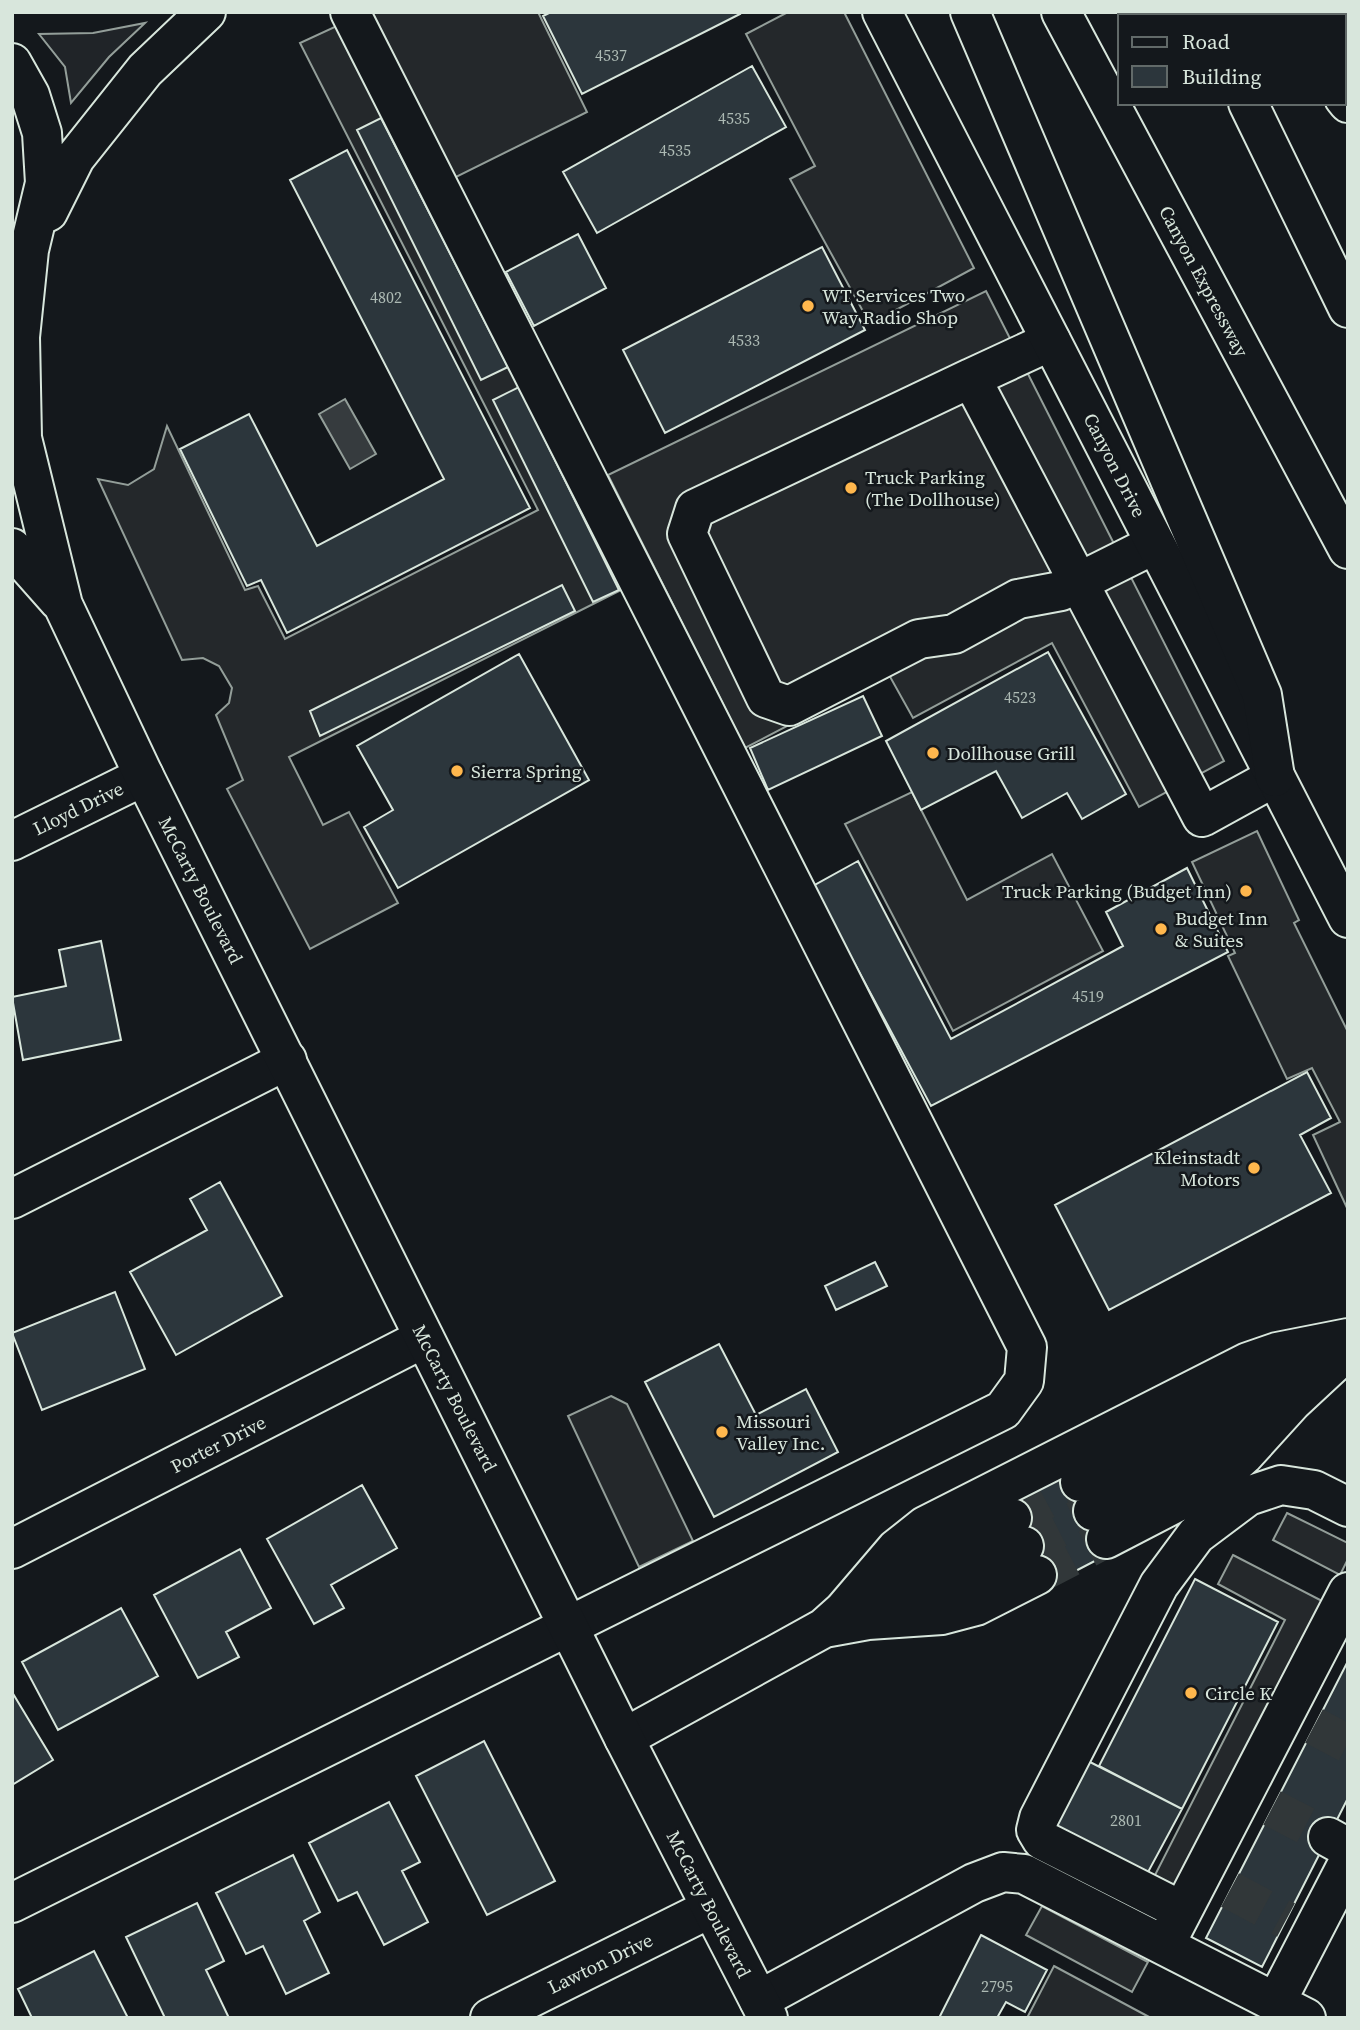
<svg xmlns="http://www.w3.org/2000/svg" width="1360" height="2030" viewBox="0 0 1360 2030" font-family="'Source Serif 4',serif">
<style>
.green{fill:#202428;stroke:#939e99;stroke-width:2}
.parking{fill:#24282b;stroke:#939e99;stroke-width:2}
.water{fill:#363b3e;stroke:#939e99;stroke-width:2}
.building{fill:#2c363c;stroke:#d8e6dc;stroke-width:2}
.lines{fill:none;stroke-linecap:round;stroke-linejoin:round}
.minor-tunnel{stroke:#313739;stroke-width:38;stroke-dasharray:38 19;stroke-linecap:butt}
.minor-casing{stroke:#d8e6dc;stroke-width:42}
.major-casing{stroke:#d8e6dc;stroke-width:42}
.highway-casing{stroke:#d8e6dc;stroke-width:42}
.minor{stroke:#14181c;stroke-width:38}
.major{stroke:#14181c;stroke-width:38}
.highway{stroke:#14181c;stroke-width:38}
.poi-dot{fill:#ffb74d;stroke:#14181c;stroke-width:2.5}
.labels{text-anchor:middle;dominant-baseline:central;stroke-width:5;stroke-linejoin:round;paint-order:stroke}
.number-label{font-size:16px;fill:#adbab4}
.street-label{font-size:19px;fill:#d8e6dc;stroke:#14181c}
.poi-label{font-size:19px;fill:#d8e6dc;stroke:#14181c;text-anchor:start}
</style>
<rect width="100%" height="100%" fill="#14181c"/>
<path class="green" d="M 145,23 L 109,57 L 71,103 L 65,67 L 39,34 L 93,33 Z"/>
<path class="parking" d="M 364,12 L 538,12 L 587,112 L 454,178 Z
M 788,12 L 844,12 L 974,268 L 870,324 L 790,179 L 815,166 L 746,34 Z
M 341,24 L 625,588 L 289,757 L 323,825 L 349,812 L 398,903 L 310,949 L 227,789 L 243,780 L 216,715 L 229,703 L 232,688 L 219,666 L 203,658 L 182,660 L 98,479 L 128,485 L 154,469 L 167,426 L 245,590 L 258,586 L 285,639 L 538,510 L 300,43 Z
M 986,291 L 1224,761 L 1139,807 L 1052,643 L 913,718 L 888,673 L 745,748 L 608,475 Z
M 912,792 L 967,900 L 1052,854 L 1103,951 L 953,1031 L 845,824 Z
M 1257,831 L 1299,920 L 1294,923 L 1348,1032 L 1348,1210 L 1313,1135 L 1340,1122 L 1312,1068 L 1287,1079 L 1228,956 L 1235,953 L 1192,862 Z
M 611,1396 L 627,1404 L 693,1541 L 639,1567 L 568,1416 Z
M 1287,1513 L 1348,1543 L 1348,1559 L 1340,1575 L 1273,1540 Z
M 1233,1555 L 1326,1603 L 1179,1889 L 1154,1877 L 1285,1620 L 1218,1584 Z
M 1042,1906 L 1148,1962 L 1132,1992 L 1026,1935 Z
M 1054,1966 L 1151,2018 L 1027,2018 Z"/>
<path class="water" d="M 345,399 L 376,454 L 350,469 L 319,414 Z"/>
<path class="building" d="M 551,12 L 739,12 L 740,14 L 582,94 L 543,16 Z
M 752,66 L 786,127 L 597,233 L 563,172 Z
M 381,118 L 508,367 L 481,380 L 357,130 Z
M 347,150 L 530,508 L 287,633 L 261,580 L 247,586 L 180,449 L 249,414 L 317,546 L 444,479 L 290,180 Z
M 578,234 L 606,288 L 534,326 L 506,272 Z
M 822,247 L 865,330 L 665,433 L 623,350 Z
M 519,387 L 619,590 L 593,602 L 493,400 Z
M 562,585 L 575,611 L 320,736 L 310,711 Z
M 1048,652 L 1126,794 L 1082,819 L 1067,793 L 1022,818 L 996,771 L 921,810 L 886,741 Z
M 519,654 L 589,780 L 398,888 L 364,827 L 393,810 L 357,746 Z
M 863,696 L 882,736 L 768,790 L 750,748 Z
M 858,861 L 951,1039 L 1123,946 L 1106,912 L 1187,868 L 1228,952 L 931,1106 L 813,886 Z
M 101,941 L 121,1040 L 23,1060 L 12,997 L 66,986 L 59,950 Z
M 1307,1072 L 1331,1118 L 1300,1135 L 1331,1193 L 1109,1310 L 1055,1205 Z
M 220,1182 L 282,1296 L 176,1355 L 130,1272 L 207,1230 L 190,1199 Z
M 875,1262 L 887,1286 L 836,1310 L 825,1286 Z
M 115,1292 L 145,1369 L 42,1410 L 12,1333 Z
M 719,1344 L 756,1415 L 806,1389 L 838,1452 L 714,1517 L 645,1382 Z
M 1070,1462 L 1112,1552 L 1043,1588 L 1002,1496 Z
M 362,1485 L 397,1548 L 331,1585 L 344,1608 L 314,1624 L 267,1539 Z
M 240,1549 L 271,1608 L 226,1632 L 239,1657 L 198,1678 L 154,1595 Z
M 1195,1579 L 1278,1622 L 1182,1809 L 1099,1766 Z
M 121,1608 L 158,1676 L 58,1730 L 22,1662 Z
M 1348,1661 L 1348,1798 L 1262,1967 L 1206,1938 Z
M 12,1692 L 53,1760 L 12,1785 Z
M 484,1741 L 555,1881 L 487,1915 L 416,1776 Z
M 1088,1761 L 1182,1809 L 1147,1874 L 1054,1826 Z
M 389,1802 L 420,1862 L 402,1871 L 428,1922 L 384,1945 L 357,1892 L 338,1901 L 309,1843 Z
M 293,1855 L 320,1912 L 304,1921 L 329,1973 L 286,1994 L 263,1946 L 246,1954 L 216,1893 Z
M 197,1903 L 224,1961 L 206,1970 L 229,2018 L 165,2018 L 126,1937 Z
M 981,1935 L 1047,1970 L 1025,2012 L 1006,2002 L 997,2018 L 939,2018 Z
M 94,1951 L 128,2018 L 32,2018 L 18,1989 Z"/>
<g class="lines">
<path class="minor-tunnel" d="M 1012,1518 L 1080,1482
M 1024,1546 L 1093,1511
M 1037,1575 L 1106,1539
M 1314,1726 L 1348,1744
M 1272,1808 L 1328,1837
M 1230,1890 L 1286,1920"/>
<g class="minor-casing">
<path id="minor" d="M 1051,341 L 971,378 L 1202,817 L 1275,777
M 971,378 L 695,509 L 687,534 L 766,698 L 789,706 L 919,639 L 954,634 L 1018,599 L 1061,591 L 1155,544
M 12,841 L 144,776
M 12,1199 L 287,1060
M 1080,1482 L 1318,1359
M 1093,1511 L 1253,1426
M 1106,1539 L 1212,1484 L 1244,1455 L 1293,1401 L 1348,1350
M 12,1549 L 424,1338
M 875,1591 L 907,1571 L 1012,1518
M 904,1606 L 930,1596 L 1024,1546
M 824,1628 L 868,1620 L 942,1615 L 976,1606 L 1037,1575
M 624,1738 L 824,1628 L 843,1611 L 896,1549 L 925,1526 L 1248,1362 L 1277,1352 L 1348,1338
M 1328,1837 L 1348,1848
M 12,1903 L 1003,1410 L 1024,1381 L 1027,1347 L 350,12
M 1182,1911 L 1042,1840 L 1036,1830 L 1039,1818 L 1159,1585 L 1196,1535 L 1248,1496 L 1281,1485 L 1314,1490 L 1348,1507
M 1170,1935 L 1348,1592
M 759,2000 L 974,1883 L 1003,1872 L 1024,1874 L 1306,2018
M 1276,2002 L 1348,1863
M 490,2018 L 711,1908"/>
</g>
<g class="major-casing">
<path id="major" d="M 882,12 L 1348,918
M 12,63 L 30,95 L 42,133 L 45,183 L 29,250 L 20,337 L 22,438 L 63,605 L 144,776 L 624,1738 L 768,2018
M 48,212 L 75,158 L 145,70 L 206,12
M 12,548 L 59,601"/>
</g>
<g class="highway-casing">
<path id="highway" d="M 970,12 L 1262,695 L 1275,777
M 1061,12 L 1348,549
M 1204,12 L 1205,16
M 1288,12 L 1290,16
M 1344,98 L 1348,103
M 1248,103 L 1348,308"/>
</g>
<use href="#minor" class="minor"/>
<use href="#major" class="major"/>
<use href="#highway" class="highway"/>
</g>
<g class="poi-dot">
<circle cx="808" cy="306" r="7"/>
<circle cx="851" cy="488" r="7"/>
<circle cx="933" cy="753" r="7"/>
<circle cx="457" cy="771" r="7"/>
<circle cx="1246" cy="891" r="7"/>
<circle cx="1161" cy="929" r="7"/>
<circle cx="1254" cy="1168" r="7"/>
<circle cx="722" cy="1432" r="7"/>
<circle cx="1191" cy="1693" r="7"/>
</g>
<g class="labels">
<g class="number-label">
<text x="611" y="55">4537</text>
<text x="734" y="118">4535</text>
<text x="675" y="150">4535</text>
<text x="386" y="297">4802</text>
<text x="744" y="340">4533</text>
<text x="1020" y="697">4523</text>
<text x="1088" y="996">4519</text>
<text x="1126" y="1820">2801</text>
<text x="997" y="1986">2795</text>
</g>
<g class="street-label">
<text transform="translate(1204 281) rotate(62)">Canyon Expressway</text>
<text transform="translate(1115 465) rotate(63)">Canyon Drive</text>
<text transform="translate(78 808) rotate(-26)">Lloyd Drive</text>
<text transform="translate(201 890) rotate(63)">McCarty Boulevard</text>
<text transform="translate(455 1398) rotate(63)">McCarty Boulevard</text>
<text transform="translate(218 1444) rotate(-27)">Porter Drive</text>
<text transform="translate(709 1904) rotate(63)">McCarty Boulevard</text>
<text transform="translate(600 1963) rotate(-26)">Lawton Drive</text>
</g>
<g class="poi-label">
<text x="822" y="295">WT Services Two<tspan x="822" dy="22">Way Radio Shop</tspan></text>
<text x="865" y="477">Truck Parking<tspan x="865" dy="22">(The Dollhouse)</tspan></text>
<text x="947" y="753">Dollhouse Grill</text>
<text x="471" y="771">Sierra Spring</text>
<text x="1232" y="891" text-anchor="end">Truck Parking (Budget Inn)</text>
<text x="1175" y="918">Budget Inn<tspan x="1175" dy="22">&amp; Suites</tspan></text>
<text x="1240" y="1157" text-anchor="end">Kleinstadt<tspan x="1240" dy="22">Motors</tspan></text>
<text x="736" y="1421">Missouri<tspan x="736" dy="22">Valley Inc.</tspan></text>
<text x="1205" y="1693">Circle K</text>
</g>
</g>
<rect width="1360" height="2030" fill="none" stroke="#d8e6dc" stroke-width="28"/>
<rect x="1118" y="14" width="228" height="91" fill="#14181c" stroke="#626a69" stroke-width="2"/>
<rect x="1132" y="37" width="35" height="10" fill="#14181c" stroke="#626a69" stroke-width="2"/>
<text x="1182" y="49" font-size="21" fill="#d8e6dc">Road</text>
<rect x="1132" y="66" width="35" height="21" fill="#2c363c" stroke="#626a69" stroke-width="2"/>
<text x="1182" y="84" font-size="21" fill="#d8e6dc">Building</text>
</svg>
